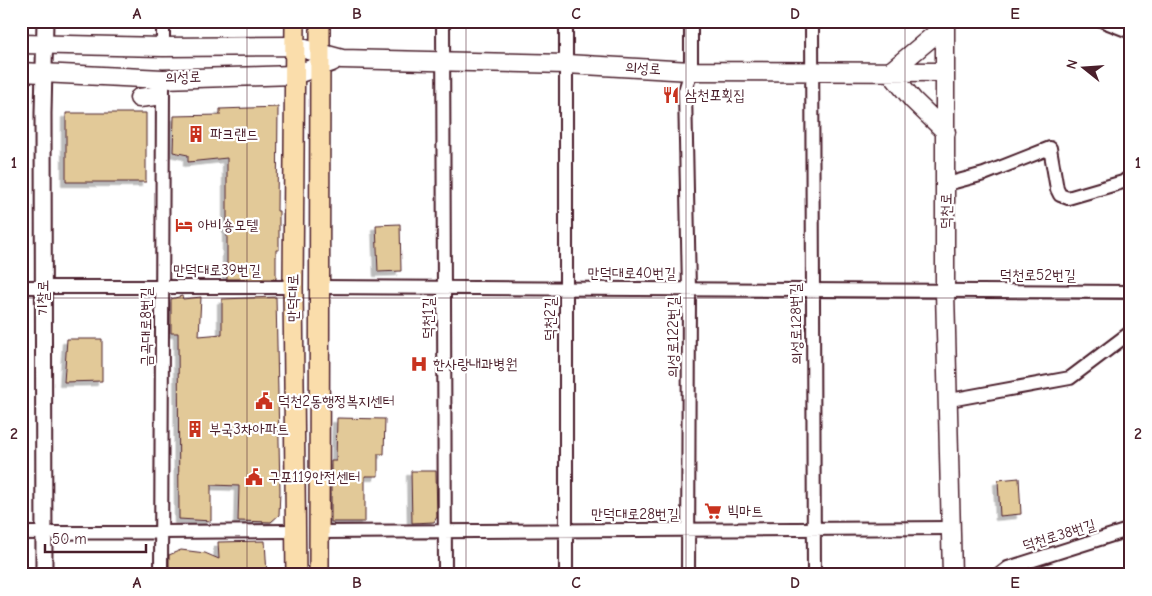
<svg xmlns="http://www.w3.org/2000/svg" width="1152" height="596" viewBox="0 0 1152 596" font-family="'Comic Neue','Poor Story',sans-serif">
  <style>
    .building { fill: #e2c998; stroke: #4a1f2b; filter: url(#shadow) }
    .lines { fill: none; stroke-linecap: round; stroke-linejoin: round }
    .minor-casing { stroke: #4a1f2b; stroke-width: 16 }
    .tertiary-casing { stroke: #4a1f2b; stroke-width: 19 }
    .secondary-casing { stroke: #4a1f2b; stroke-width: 21 }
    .primary-casing { stroke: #4a1f2b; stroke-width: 22 }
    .minor { stroke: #fff; stroke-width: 12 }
    .tertiary { stroke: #fff; stroke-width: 15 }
    .secondary { stroke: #fff; stroke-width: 18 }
    .primary { stroke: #faddab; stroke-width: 19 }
    .grid { fill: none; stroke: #4a1f2b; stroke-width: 1; stroke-opacity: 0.55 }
    .labels { text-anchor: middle; stroke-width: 4.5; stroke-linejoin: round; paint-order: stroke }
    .street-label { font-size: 15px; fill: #4a1f2b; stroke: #fff }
    .poi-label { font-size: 15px; fill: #4a1f2b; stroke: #fff; text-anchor: start }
    .neatline { fill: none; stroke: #4a1f2b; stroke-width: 2 }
    .grid-label { font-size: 16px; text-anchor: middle; font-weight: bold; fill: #4a1f2b }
  </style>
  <defs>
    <filter id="shadow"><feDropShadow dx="-4.5" dy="4.5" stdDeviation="0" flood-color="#0004"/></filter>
  </defs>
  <rect width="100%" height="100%" fill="#fff"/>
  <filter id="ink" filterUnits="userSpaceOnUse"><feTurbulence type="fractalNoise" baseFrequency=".02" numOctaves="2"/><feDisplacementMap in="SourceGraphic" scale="10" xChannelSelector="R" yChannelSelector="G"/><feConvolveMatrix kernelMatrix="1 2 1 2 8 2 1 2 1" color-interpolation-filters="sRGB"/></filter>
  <g filter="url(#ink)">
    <path class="building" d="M278 107 277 211H279V250H276V279H227V158L188 162V155L173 152 174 116 220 115V109Z
      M66 113H146V182H66Z
      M400 224 401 271 378 272 376 225Z
      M182 296 183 299 201 297 199 336 222 334V299L276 297 280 491 279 515 271 522 238 521 239 486 211 485V521L179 519 178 333H171V299Z
      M67 339H102V381L64 382Z
      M337 418 385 419 384 454H378V476H365V522H331V461H336Z
      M411 471H436L437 517 434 522 412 523Z
      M1019 478 1021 514 1000 516 998 480Z
      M265 541 267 575H169V555L181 550 205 553 219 559 218 542Z"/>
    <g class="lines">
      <g class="minor-casing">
        <path id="minor" d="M443 21 445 575
          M812 21 814 575
          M1103 21 1131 32
          M163 47V21
          M947 184 984 174 1050 148 1057 189 1060 195 1068 198 1123 182 1131 176
          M21 287H293
          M318 287 1131 292
          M950 400 1070 378 1131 332
          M319 532 952 528
          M21 533 297 531
          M161 575 163 85
          M566 575V21
          M688 575 689 290 685 91 691 71V21
          M999 575 1008 568 1131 529"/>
      </g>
      <g class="tertiary-casing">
        <path id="tertiary" d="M44 575 43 113 45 21"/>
      </g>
      <g class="secondary-casing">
        <path id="secondary" d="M945 21V291L952 575
          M945 26 890 72 913 100 946 132
          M21 44 163 47 294 46 342 59 566 64 691 71 945 72
          M21 72 163 79 294 75 332 62
          M139 98 156 96 163 79"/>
      </g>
      <g class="primary-casing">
        <path id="primary" d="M295 21 293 287 296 575
          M319 575 320 21"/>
      </g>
      <use href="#minor" class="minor"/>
      <use href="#tertiary" class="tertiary"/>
      <use href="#secondary" class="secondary"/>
      <use href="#primary" class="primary"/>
    </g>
  </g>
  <path class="grid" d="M247 21V575M466 21V575M686 21V575M905 21V575M21 298H1131"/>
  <defs>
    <g id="restaurant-bare" transform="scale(1.35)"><path d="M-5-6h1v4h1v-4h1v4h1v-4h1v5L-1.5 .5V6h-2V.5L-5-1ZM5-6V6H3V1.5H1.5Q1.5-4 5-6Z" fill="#c8321e" stroke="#fff" stroke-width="2.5" paint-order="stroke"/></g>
    <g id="building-bare" transform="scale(1.35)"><path d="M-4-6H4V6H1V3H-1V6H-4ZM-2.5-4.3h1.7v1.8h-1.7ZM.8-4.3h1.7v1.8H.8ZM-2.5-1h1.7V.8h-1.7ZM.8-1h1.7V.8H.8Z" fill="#c8321e" stroke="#fff" stroke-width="2.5" paint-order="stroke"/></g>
    <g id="hotel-bare" transform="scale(1.35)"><path d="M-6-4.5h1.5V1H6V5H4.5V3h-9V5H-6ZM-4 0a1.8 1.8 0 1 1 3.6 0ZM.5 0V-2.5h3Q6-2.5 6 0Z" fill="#c8321e" stroke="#fff" stroke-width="2.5" paint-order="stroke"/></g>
    <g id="hospital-bare" transform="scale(1.35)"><path d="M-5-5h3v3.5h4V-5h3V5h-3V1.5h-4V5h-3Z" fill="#c8321e" stroke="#fff" stroke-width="2.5" paint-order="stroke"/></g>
    <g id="civic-bare" transform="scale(1.35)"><path d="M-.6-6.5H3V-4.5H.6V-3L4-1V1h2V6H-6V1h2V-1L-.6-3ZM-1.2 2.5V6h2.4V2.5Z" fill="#c8321e" stroke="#fff" stroke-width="2.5" paint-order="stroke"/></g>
    <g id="supermarket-bare" transform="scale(1.35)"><path d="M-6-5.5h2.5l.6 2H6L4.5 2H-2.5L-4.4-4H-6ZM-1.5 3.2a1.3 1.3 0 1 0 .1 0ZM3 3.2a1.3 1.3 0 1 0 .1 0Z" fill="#c8321e" stroke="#fff" stroke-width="2.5" paint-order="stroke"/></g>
  </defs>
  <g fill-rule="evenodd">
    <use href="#restaurant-bare" x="671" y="95"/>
    <use href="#building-bare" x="196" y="134"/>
    <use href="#hotel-bare" x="184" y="225"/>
    <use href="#hospital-bare" x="419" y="364"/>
    <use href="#civic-bare" x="264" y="401"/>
    <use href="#building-bare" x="195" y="429"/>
    <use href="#civic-bare" x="254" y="477"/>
    <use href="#supermarket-bare" x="713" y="511"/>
  </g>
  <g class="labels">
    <g class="street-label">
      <text transform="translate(643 68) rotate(3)" y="5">의성로</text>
      <text transform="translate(183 77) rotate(-2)" y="5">의성로</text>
      <text transform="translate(946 211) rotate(-89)" y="5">덕천로</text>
      <text x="217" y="275">만덕대로39번길</text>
      <text x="632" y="278">만덕대로40번길</text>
      <text x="1038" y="280">덕천로52번길</text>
      <text transform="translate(43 298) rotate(-90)" y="5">기찰로</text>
      <text transform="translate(293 298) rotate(-90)" y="5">만덕대로</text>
      <text transform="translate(428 318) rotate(-90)" y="5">덕천1길</text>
      <text transform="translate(550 319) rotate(-90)" y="5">덕천2길</text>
      <text transform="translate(796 324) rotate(-91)" y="5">의성로128번길</text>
      <text transform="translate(146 327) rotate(-90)" y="5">금곡대로8번길</text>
      <text transform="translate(673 337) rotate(-90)" y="5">의성로122번길</text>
      <text x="635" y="519">만덕대로28번길</text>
      <text transform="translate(1059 535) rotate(-17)" y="5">덕천로38번길</text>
    </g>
    <g class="poi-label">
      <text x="685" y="100">삼천포횟집</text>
      <text x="210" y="139">파크랜드</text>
      <text x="198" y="230">아비숑모텔</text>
      <text x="433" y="369">한사랑내과병원</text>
      <text x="278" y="406">덕천2동행정복지센터</text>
      <text x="209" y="434">부국3차아파트</text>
      <text x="268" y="482">구포119안전센터</text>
      <text x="727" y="516">빅마트</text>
    </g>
  </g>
  <rect width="1152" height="596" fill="none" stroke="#fff" stroke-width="55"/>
  <g transform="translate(1084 68) rotate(287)" stroke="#ffffff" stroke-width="4" paint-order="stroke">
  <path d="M0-4L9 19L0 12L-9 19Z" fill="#4a1f2b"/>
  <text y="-8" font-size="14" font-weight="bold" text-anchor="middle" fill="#4a1f2b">N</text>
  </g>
  <path d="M45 544v8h101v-8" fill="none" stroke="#4a1f2b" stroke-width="2.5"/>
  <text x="52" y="544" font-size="15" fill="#4a1f2b" stroke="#ffffff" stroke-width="4" paint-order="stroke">50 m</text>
  <rect x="28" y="28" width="1096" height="540" class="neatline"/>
  <g class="grid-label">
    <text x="137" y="19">A</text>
    <text x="357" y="19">B</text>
    <text x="576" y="19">C</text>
    <text x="795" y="19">D</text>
    <text x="1015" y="19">E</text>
    <text x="14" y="168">1</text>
    <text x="1138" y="168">1</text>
    <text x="14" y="439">2</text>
    <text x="1138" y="439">2</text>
    <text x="137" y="588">A</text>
    <text x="357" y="588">B</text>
    <text x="576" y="588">C</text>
    <text x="795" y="588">D</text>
    <text x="1015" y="588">E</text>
  </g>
</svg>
